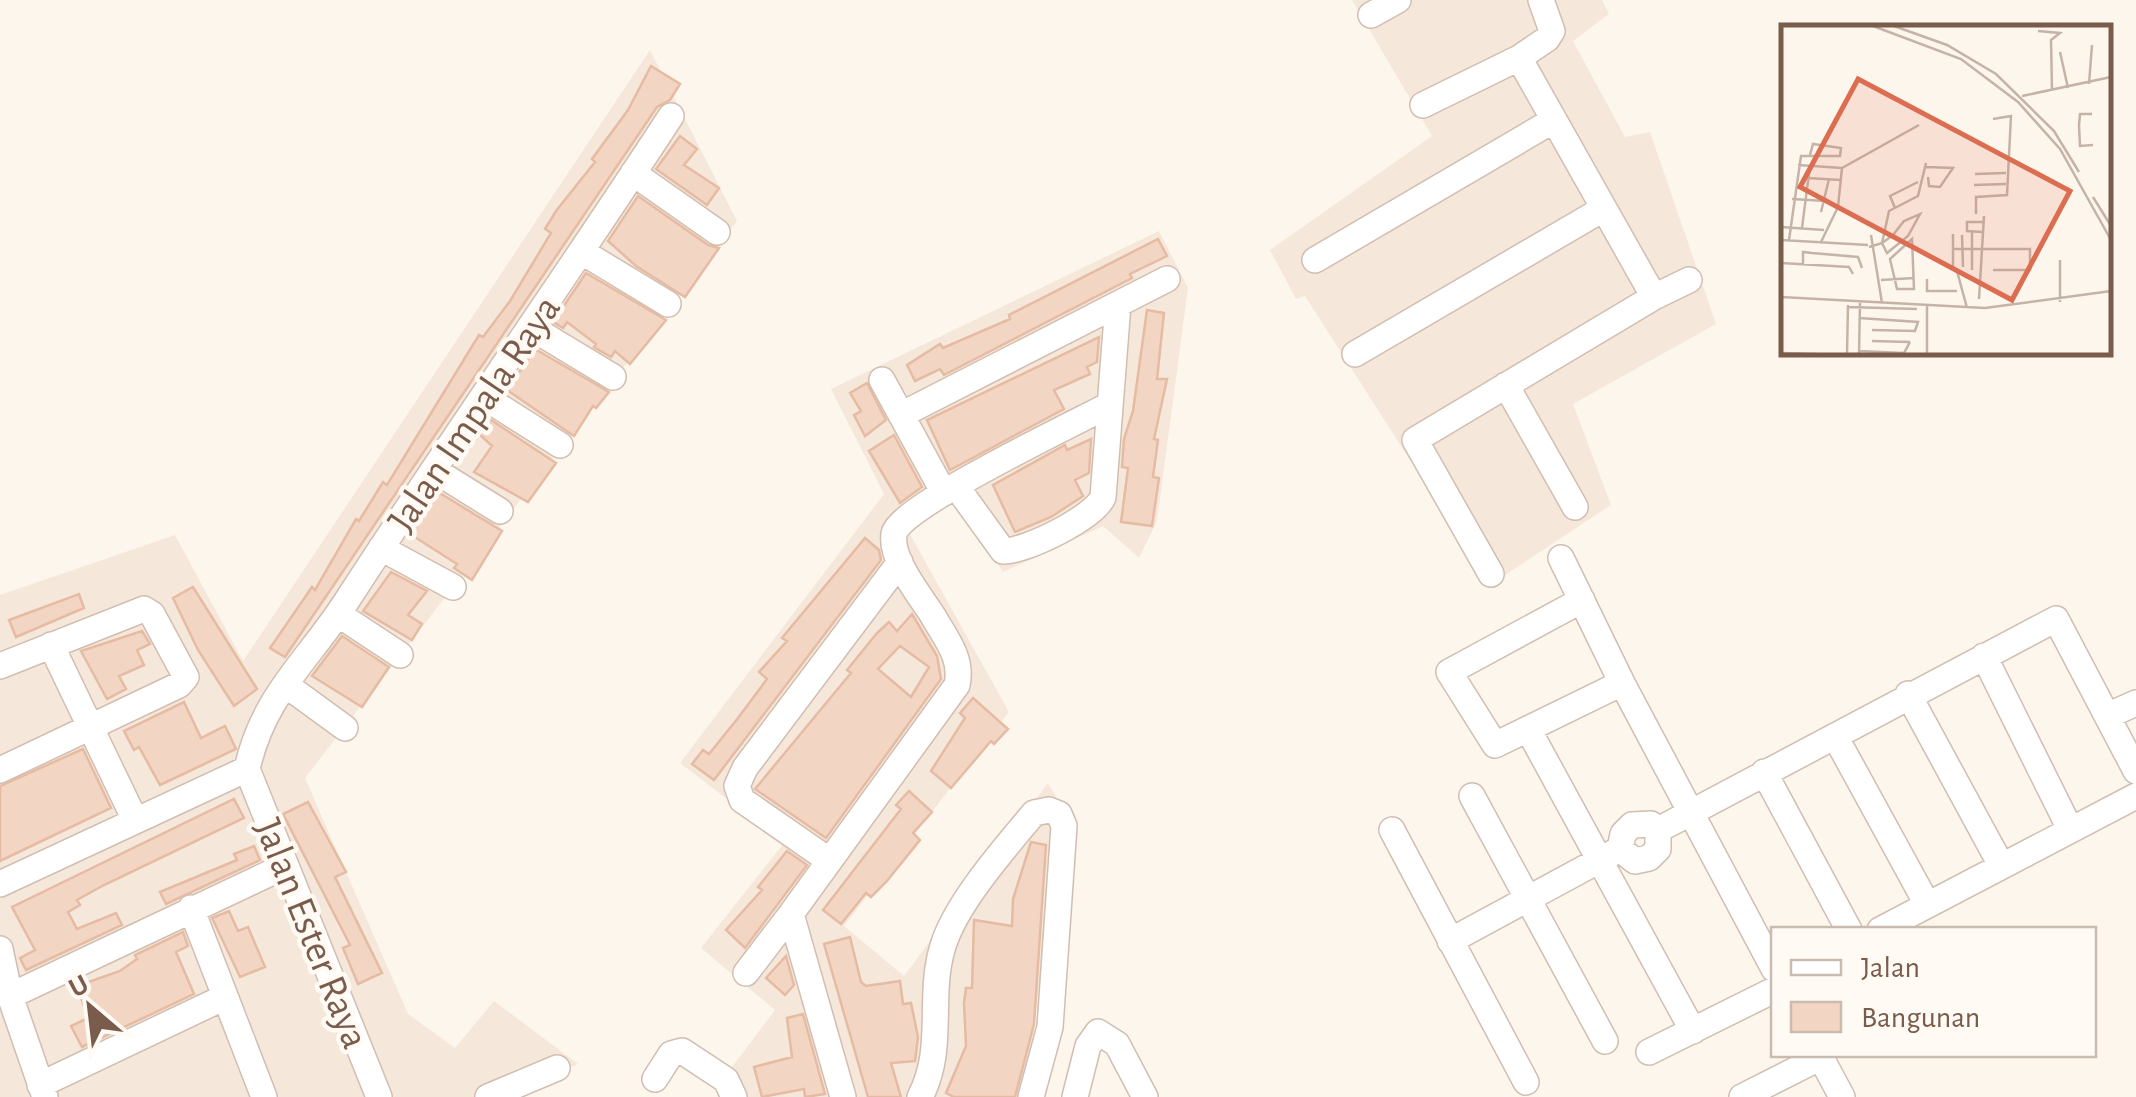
<svg xmlns="http://www.w3.org/2000/svg" width="2136" height="1097" viewBox="0 0 2136 1097" font-family="'Alegreya Sans',sans-serif">
  <style>
    .residential { fill: #f5e8da }
    .building { fill: #f3d5c3; stroke: #e6bba3; stroke-width: 2.5; fill-rule: evenodd }
    .lines { fill: none; stroke-linecap: round; stroke-linejoin: round }
    .minor-casing { stroke: #d1beb0; stroke-width: 28 }
    .minor { stroke: #fff; stroke-width: 25 }
    .labels { text-anchor: middle; stroke-width: 9; stroke-linejoin: round; paint-order: stroke }
    .street-label { font-size: 40px; fill: #7a5c4d; stroke: #fffaf3 }
    .inset-road { fill: none; stroke: #c5b3a7; stroke-width: 2.5 }
    .view { fill: #dc6d51; fill-opacity: 0.15; stroke: #dc6d51; stroke-width: 5 }
    .inset-edge { fill: none; stroke: #7a5c4d; stroke-width: 5 }
  </style>
  <rect width="100%" height="100%" fill="#fdf6ec"/>
  <path class="residential" d="M1352 0H1602L1609 14 1573 41 1625 137 1650 132 1716 324 1573 404 1611 505 1490 585 1305 296 1296 299 1270 250 1432 136Z
    M650 50 737 221 305 778 408 1014 455 1048 494 1001 578 1064 497 1097H0V595L175 535 243 661Z
    M1159 231 1188 288 1157 521 1139 558 1103 526 1003 572 955 503 906 527 1009 712 844 926 904 976 1048 783 1060 804 1026 1097H734L729 1071 775 1010 701 948 784 843 680 763 884 494 831 389Z"/>
  <path class="building" d="M651 66 680 84 670 100 657 107 285 657 270 648 312 587 315 590 356 519 359 521 383 482 387 485 479 335 483 337 510 301 551 233 545 229 556 211 595 162 592 159 628 110Z
    M680 136 697 149 684 165 719 188 707 205 656 169Z
    M638 196 708 245 719 248 685 297 636 266 608 241Z
    M1158 239 1167 256 1130 274 1132 278 944 375 940 369 915 381 907 365 940 344 943 348 1010 319 1009 315Z
    M586 273 666 320 630 364 615 351 611 357 594 347 596 344 567 322 563 328 553 322Z
    M1147 310 1164 313 1157 379H1167L1154 439 1158 440 1153 477 1159 478 1152 526 1121 522 1128 468 1122 467 1124 439 1133 411Z
    M1099 337 1097 362 1087 367 1090 374 1054 390 1064 409 950 470 927 420Z
    M535 349 609 392 596 408 593 406 574 436 507 390Z
    M867 383 886 420 865 436 854 415 861 411 850 393Z
    M488 418 556 463 528 502 474 472 492 446 478 433Z
    M894 435 922 487 900 503 869 451Z
    M1091 439 1089 473 1075 480 1083 496 1051 517 1015 532 993 485 1065 445 1067 450Z
    M438 492 502 531 472 580 454 568 457 564 410 534Z
    M865 538 879 550 881 560 714 780 692 764 703 750 709 754 738 718 767 679 759 672 787 641 782 638Z
    M391 572 427 591 408 615 422 624 412 640 363 611Z
    M193 587 257 689 234 706 198 650 173 598Z
    M79 594 84 608 16 637 9 620Z
    M912 614 937 656 941 679 826 838 755 789 851 673 847 670 877 633 889 622 897 631ZM900 646 929 667 911 697 878 669Z
    M142 631 150 644 137 650 144 665 119 676 126 689 107 699 81 651Z
    M342 636 389 667 362 707 312 676Z
    M973 698 1008 729 994 744 991 741 951 788 931 771 965 718 960 713Z
    M184 702 201 738 225 726 236 749 160 785 139 747 134 750 124 731Z
    M83 749 111 808 0 861V786Z
    M909 791 932 812 913 833 920 840 887 881 871 897 866 893 841 924 823 910 901 809 896 805Z
    M234 799 244 818 104 885 77 900 80 905 68 912 77 929 116 913 122 925 26 970 20 958 35 950 12 907Z
    M308 802 346 872 335 877 382 973 358 984 343 948 350 945 283 814Z
    M1031 842 1046 845 1034 1024 1015 1097H954L946 1093 966 1046 964 1003 966 988H972L974 920 1012 926 1013 899Z
    M254 846 260 860 166 904 160 892 237 860 234 854Z
    M787 851 807 865 745 948 726 930 762 890 758 887Z
    M229 911 238 931 248 927 265 967 240 977 212 918Z
    M183 932 188 946 176 952 194 994 82 1047 71 1026 88 1018 77 986 120 971 137 959 135 955Z
    M850 937 861 982 866 986 900 981 903 1004 911 1003 918 1037 915 1061 891 1063 901 1097H868L824 944Z
    M786 956 794 985 785 995 766 978Z
    M803 1014 825 1094 805 1097 804 1089 762 1097 754 1067 792 1057 787 1018Z"/>
  <g class="lines">
    <g class="minor-casing">
      <path id="minor" d="M1371 15 1398 0
        M1423 105 1519 58
        M633 173 717 232
        M584 253 668 304
        M1315 260 1554 120
        M1654 297 1689 280
        M1118 304 1167 279
        M532 328 613 377
        M1355 354 1603 209
        M882 380 944 493
        M1506 385 1575 507
        M484 397 560 445
        M901 415 1118 304 1103 497C1095 517 1025 552 1003 551L956 486
        M434 470 500 511
        M381 548 453 587
        M1561 558 1622 683 1774 969
        M1491 574 1415 440 1654 297 1519 58 1547 39 1552 31 1541 0
        M1582 600 1449 672 1495 745 1622 683
        M338 614 400 655
        M51 645 135 820
        M1984 656 2070 829
        M0 666 144 609 152 614 186 677 179 685 0 770
        M286 685 345 728
        M1908 694 2001 865
        M2107 716 2136 703
        M1528 729 1693 1031
        M1835 736 1927 904
        M247 769 379 1097
        M1764 772 1849 930
        M1472 796 1605 1041
        M1392 830 1526 1082
        M1620 849 1635 861 1649 858 1658 849V830
        M827 859 742 800 737 786 745 768 900 562
        M0 884 247 769C263 696 307 662 346 602 452 438 565 279 671 116
        M191 908 264 1097
        M1880 930 2136 796
        M1450 941 1620 849 1623 834 1632 825 1651 824 1658 830 2056 619 2136 771
        M0 949 10 996 45 1097
        M746 973 791 914
        M10 996 285 866
        M1649 1052 1774 990
        M1819 1054 1842 1097
        M655 1079 671 1054 682 1051 726 1080 734 1097
        M40 1085 225 997
        M488 1097 557 1068
        M843 1097 791 914 957 685C963 658 946 639 933 616 920 595 890 560 894 534 897 508 1075 423 1107 406
        M920 1097C946 1048 927 997 943 946 956 903 1005 848 1034 813L1049 810 1059 814 1064 826 1050 1027 1031 1097
        M1075 1097 1088 1046 1098 1032 1117 1044 1145 1097
        M1742 1097 1821 1057"/>
    </g>
    <use href="#minor" class="minor"/>
  </g>
  <g class="labels">
    <g class="street-label">
      <text transform="translate(473 413) rotate(-56)" y="14">Jalan Impala Raya</text>
      <text transform="translate(313 933) rotate(68)" y="14">Jalan Ester Raya</text>
    </g>
  </g>
  <g transform="translate(1781 25)">
    <rect width="330" height="330" fill="#fdf6ec"/>
    <path class="inset-road" d="M92 1 180 34 237 77 279 124 330 215M113 1 166 20 215 49 273 106 298 147M257 6 279 8 270 15 271 65M279 27 287 63M308 59 311 20M241 71 330 52M311 89H299L298 100 299 121 312 120M17 140 61 143 138 100M145 142 172 143 159 162 148 161 147 152M194 149 225 148M26 153 60 155M193 160 225 159M312 172 330 201M11 174 45 176M114 183 109 171 137 157M40 187 48 154M195 189V172L226 170 230 91 212 94M0 202 43 205M21 203 29 141M191 207V245M202 207 186 206V197H203M172 209V242M90 210 101 278M181 210 182 242M131 214 133 264H116L109 234ZM0 215 87 220M8 215 20 131H59L60 123 32 119 29 130M40 217 57 182 61 143M88 222 101 218 112 210 123 196 139 189 127 211 106 228 101 218 108 186 137 171 145 138M172 224H249V245H212M0 238 68 242 72 249M22 239V227L31 228 77 232 81 243M176 246 186 283M146 254V266H176M100 255 133 253M0 272 204 283 330 266M198 274 203 191M279 277V235M146 281V329M67 282 136 284M78 293 137 297 134 306 91 305M91 316 129 317M78 326 123 328 129 317M0 328 36 329M66 329 67 280M78 329 79 278"/>
    <path class="view" d="M77 54 289 166 231 275 19 162Z"/>
    <rect width="330" height="330" class="inset-edge"/>
  </g>
  <rect x="1771" y="927" width="325" height="130" fill="#fffaf3" stroke="#cabbb1" stroke-width="2.5"/>
  <rect x="1791" y="960" width="50" height="15" fill="#ffffff" stroke="#cabbb1" stroke-width="2.5"/>
  <text x="1861" y="977" font-size="30" fill="#7a5c4d">Jalan</text>
  <rect x="1791" y="1002" width="50" height="30" fill="#f3d5c3" stroke="#cabbb1" stroke-width="2.5"/>
  <text x="1861" y="1027" font-size="30" fill="#7a5c4d">Bangunan</text>
  <g transform="translate(90 1007) rotate(332)" stroke="#fffaf3" stroke-width="8" paint-order="stroke">
  <path d="M0-8L18 38L0 25L-18 38Z" fill="#7a5c4d"/>
  <text y="-15" font-size="28" font-weight="bold" text-anchor="middle" fill="#7a5c4d">U</text>
  </g>
</svg>
